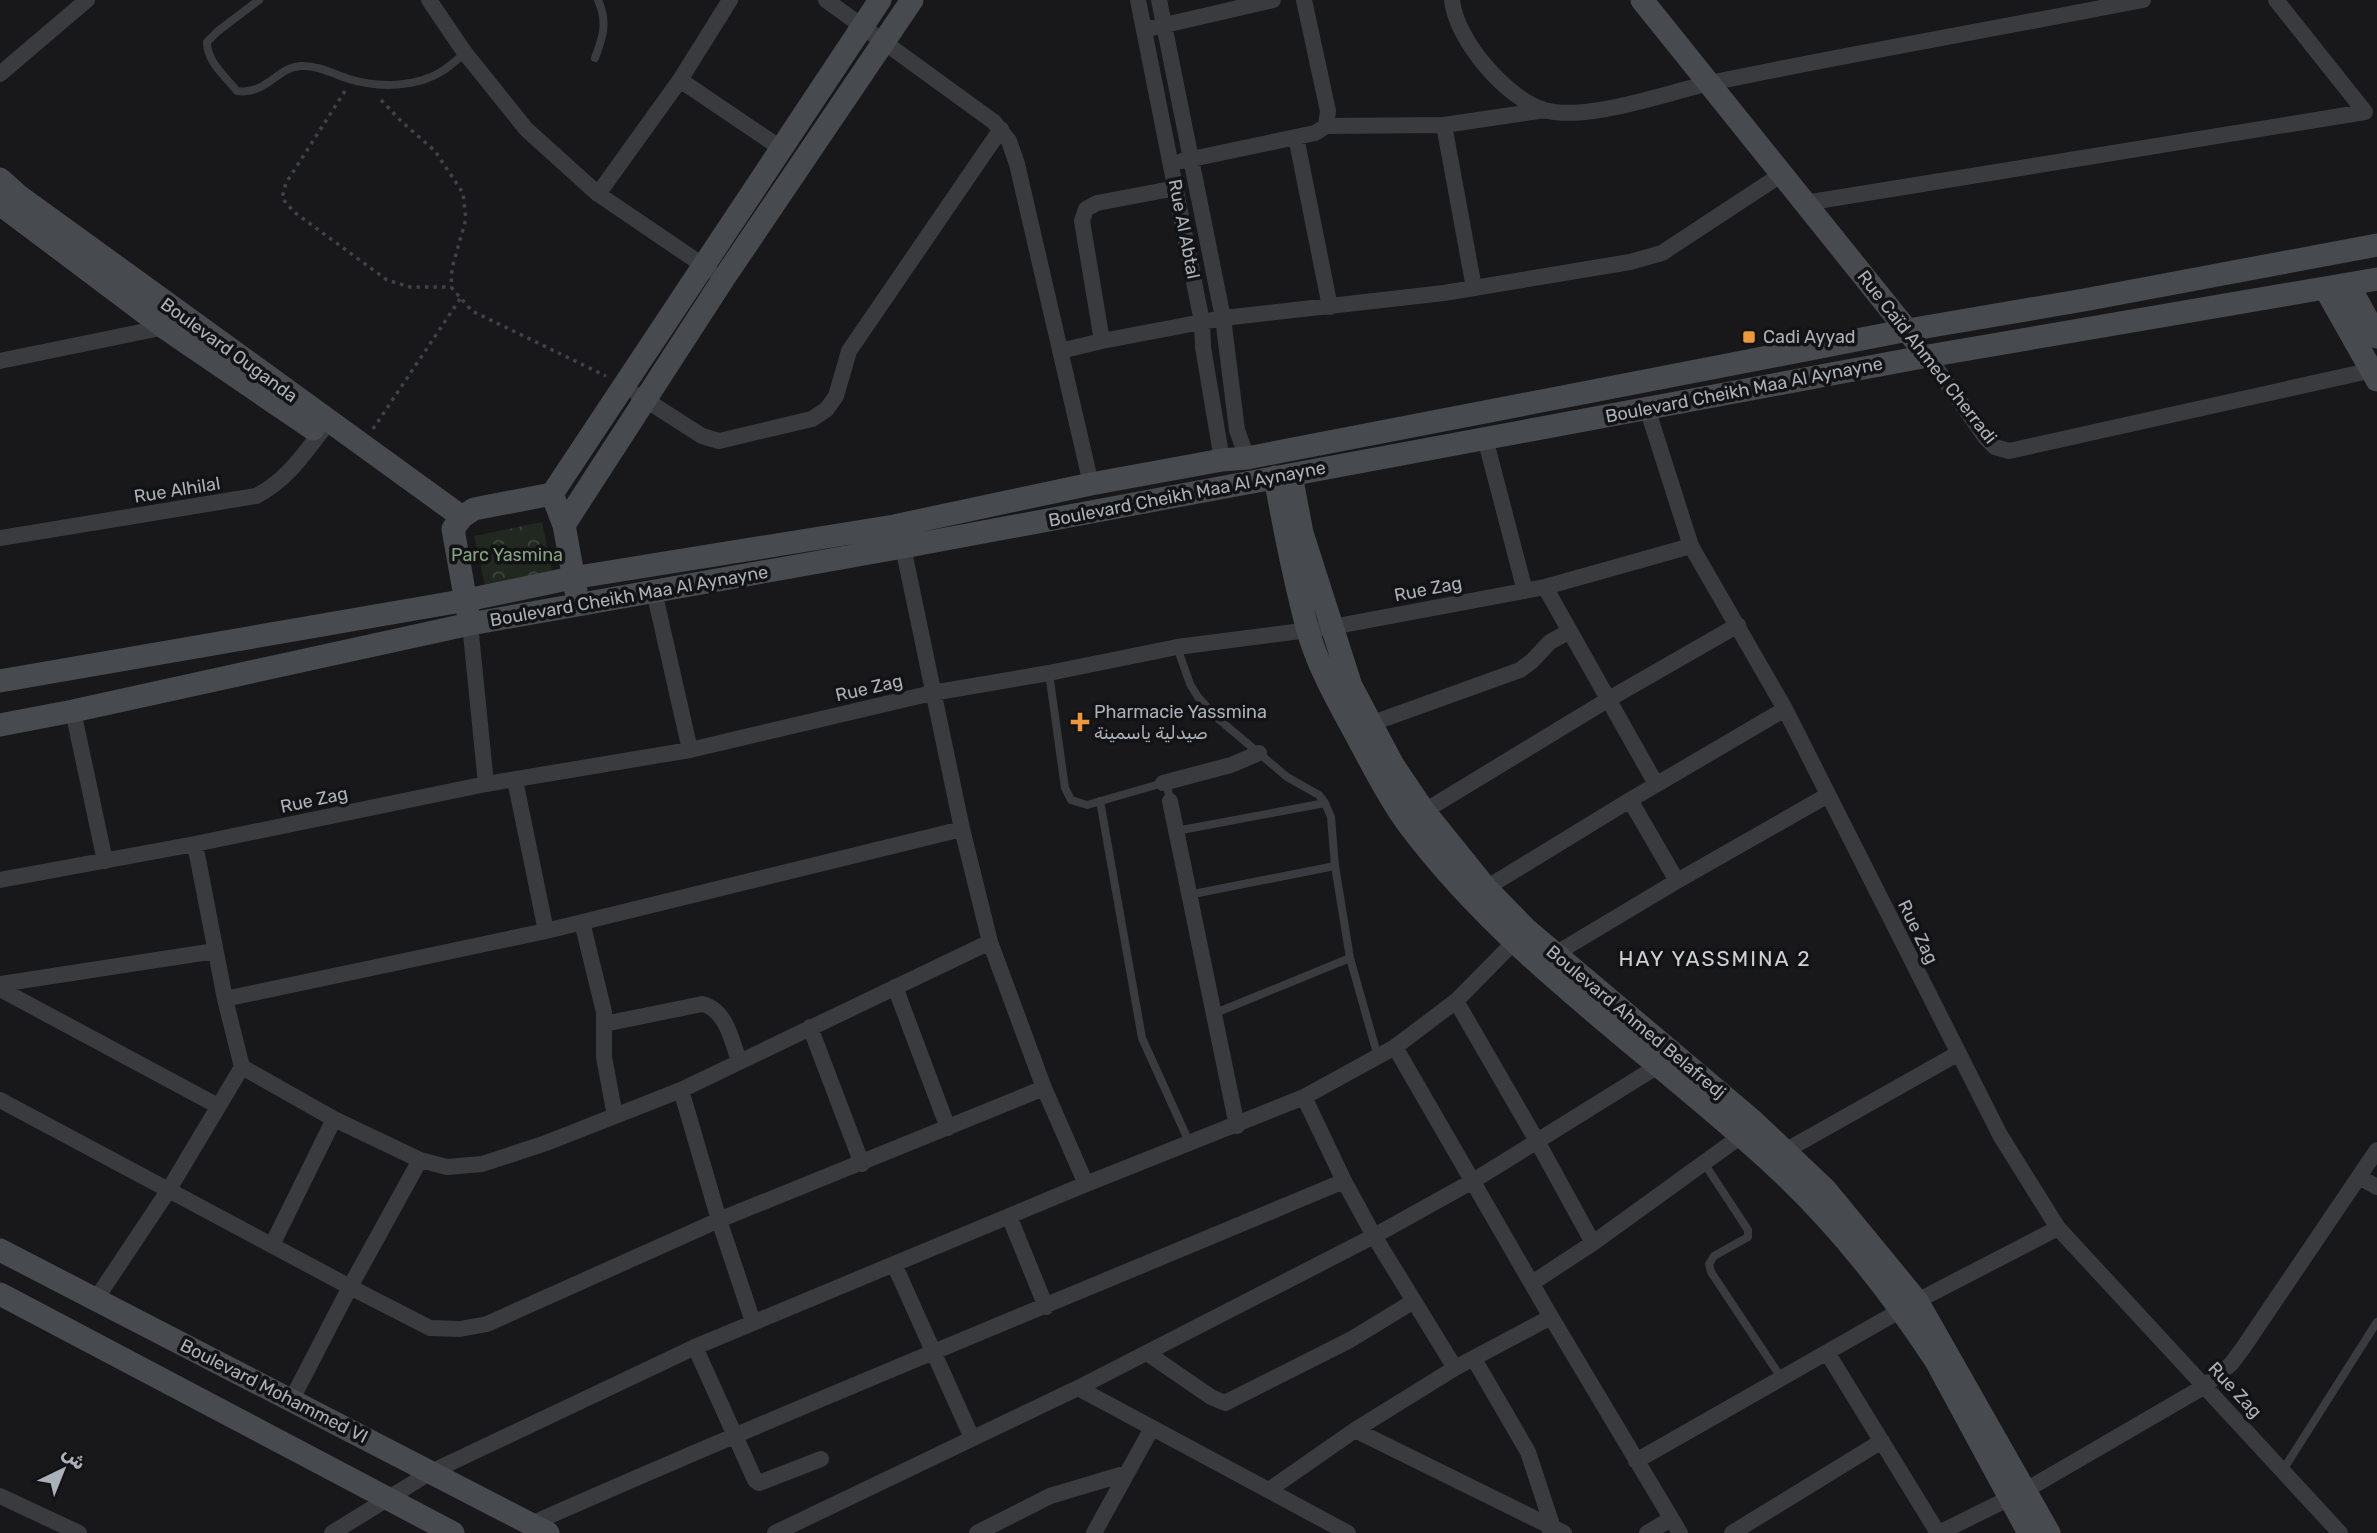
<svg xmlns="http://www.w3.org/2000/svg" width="2377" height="1533" viewBox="0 0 2377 1533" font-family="Rubik,Vazirmatn,sans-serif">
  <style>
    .park { fill: url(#park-crowns) }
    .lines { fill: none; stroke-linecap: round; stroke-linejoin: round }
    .path { stroke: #3f4246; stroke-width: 3.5; stroke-dasharray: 3.5 5; stroke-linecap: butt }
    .lane { stroke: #393b3f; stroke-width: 8 }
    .street { stroke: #393b3f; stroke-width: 16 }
    .secondary { stroke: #474a4f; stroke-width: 23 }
    .poi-dot { fill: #eb983f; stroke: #131315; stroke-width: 2.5 }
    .labels { text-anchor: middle; stroke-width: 7; stroke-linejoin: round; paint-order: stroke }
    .street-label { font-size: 18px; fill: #abb1b9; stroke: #131315 }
    .poi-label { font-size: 18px; fill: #abb1b9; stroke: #131315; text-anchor: start }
    .park-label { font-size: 18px; fill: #85a383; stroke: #131315 }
    .quarter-label { font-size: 21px; letter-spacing: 2px; fill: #ccd0d5; stroke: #131315 }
  </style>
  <defs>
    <pattern id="park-crowns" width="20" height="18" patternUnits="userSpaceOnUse" patternTransform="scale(1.75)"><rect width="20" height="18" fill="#202820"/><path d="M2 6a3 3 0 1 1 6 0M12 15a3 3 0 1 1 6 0" fill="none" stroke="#3e453e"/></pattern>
  </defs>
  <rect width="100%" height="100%" fill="#18181a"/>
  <path class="park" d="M542 522 552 571 485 585 474 536Z"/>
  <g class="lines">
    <path class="path" d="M345 91 286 183 282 198 294 212 387 280 410 287H451
      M381 100 402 122 435 151 463 193 466 219 452 268 451 287 472 311 606 376
      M373 429 460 299"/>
    <path class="lane" d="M259 0 218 31 207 42C207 62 225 76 237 91 267 95 277 67 301 66 317 65 334 74 349 79 378 88 417 88 444 70 451 65 458 59 465 53
      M595 58C603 37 608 22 598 0
      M1177 647 1190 684 1198 697 1216 717 1287 777 1319 795 1325 803 1331 817 1335 866 1350 958 1378 1057
      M1049 673 1065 788 1071 800 1087 805 1163 783 1168 790 1170 801
      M1100 801 1142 1038 1190 1144
      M1176 831 1325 803
      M1188 895 1335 866
      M1213 1014 1350 958
      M1704 1163 1748 1230V1237L1714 1256 1709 1264 1711 1272 1782 1379
      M2283 1470 2377 1322"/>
    <path class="street" d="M429 0 465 53 526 129 598 194 710 270
      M826 0 994 122 1009 141 1017 164 1091 484
      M1138 0 1202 322 1203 347 1222 460
      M1159 0 1223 318 1237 430 1247 458
      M1452 0C1456 40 1506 98 1544 110 1586 122 1666 93 1710 83 1854 53 1999 28 2143 0
      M1152 28 1273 0
      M0 74 87 0
      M680 80 782 149
      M1444 125 1474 288
      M1326 126 1444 125 1545 110
      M1296 137 1330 307
      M1182 161 1315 133 1326 126 1328 111 1304 0
      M1176 188 1097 203 1086 209 1082 221 1102 341 1223 318 1444 293 1630 262 1662 253 1782 174
      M598 194 680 80 730 0
      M1805 203 2365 112 2276 0
      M1060 351 1102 341
      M1928 356 1985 437 1995 447 2009 451 2377 369
      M0 361 170 326
      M638 395 702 436 719 441 812 419 827 409 836 396 849 351 1001 129
      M1647 408 1691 546
      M1485 438 1525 591
      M0 538 256 496C288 480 306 451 327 424
      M903 547 962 829 990 942 1044 1088 1086 1184
      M1545 587 1656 784
      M654 591 690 750
      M470 624 486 784
      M73 711 105 861
      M1370 724 1520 670 1532 661 1550 642 1570 631
      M515 780 546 931
      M1163 783 1231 765 1259 753
      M1630 800 1677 881
      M1170 801 1237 1126
      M1418 815 1609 699 1738 625
      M195 844 225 999 242 1067 334 1119 420 1160 447 1167 482 1164 546 1143 681 1090 990 942
      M0 880 195 844 486 784 690 750 932 693 1049 673 1177 647 1332 627 1545 587 1691 546 1785 709 2000 1135 2058 1228 2340 1533
      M1486 888 1630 800 1785 709
      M582 922 604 1012V1057L615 1116
      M1555 954 1677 881 1828 795
      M0 984 215 951
      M895 987 948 1128
      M0 989 218 1106
      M225 999 546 931 962 829
      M1456 1001 1537 1141 1593 1243 1741 1136
      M604 1024 702 1004C726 1009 732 1041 739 1061
      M810 1027 862 1164
      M1395 1047 1551 1317 1680 1533
      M681 1090 719 1220 753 1322
      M1304 1097 1344 1181 1374 1236 1455 1368
      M0 1100 350 1287 430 1328 460 1329 487 1324 719 1220 1044 1088
      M1776 1156 1957 1054
      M2359 1177 2377 1187
      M1009 1216 1046 1307
      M272 1245 334 1119
      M894 1264 972 1438
      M1532 1283 1593 1243
      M96 1299 168 1191 242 1067
      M695 1347 755 1480 759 1483 821 1459
      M1147 1353 1211 1397 1225 1403 1350 1340 1414 1301
      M1828 1354 1938 1533
      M1474 1359 1528 1452 1553 1528 1550 1533
      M1078 1388 1348 1533
      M292 1399 350 1287 420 1160
      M1355 1430 1564 1533
      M1636 1461 1917 1301 2058 1228
      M1269 1490 1355 1430 1455 1368 1551 1317
      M0 1496 79 1533
      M531 1524C800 1405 1073 1295 1344 1181
      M332 1533 431 1472 695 1347 1086 1184 1304 1097 1395 1047 1456 1001 1520 936
      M775 1533 1078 1388 1374 1236 1473 1181 1666 1061
      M977 1533 1050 1496 1127 1473
      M1094 1533 1152 1428
      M1647 1533 1671 1519
      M1732 1533 1882 1441
      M1939 1533 2026 1490 2205 1386 2231 1364 2243 1348 2377 1150"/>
    <path class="secondary" d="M1642 0 1915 340
      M0 179 19 196 462 517
      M0 204 165 328 313 429
      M2348 284 2377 337
      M2325 288 2377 380
      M1291 475 1302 533 1351 686 1393 765 1424 811 1486 888 1526 929 1752 1120 1825 1189 1917 1301 2049 1533
      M1275 477C1284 527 1294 578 1307 627 1318 669 1342 708 1362 746 1376 772 1390 800 1408 824 1510 960 1654 1054 1777 1168 1836 1223 1892 1294 1936 1361L2029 1533
      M552 494 880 0
      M564 525 724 278 912 0
      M468 613 453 529 462 517 474 509 552 494 564 525 576 591
      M0 681 467 600 572 578 894 526 1091 484 1222 460 1247 458 1908 330 2084 300 2377 245
      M0 725 73 711 470 624 903 547 1928 356 2377 279
      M0 1250 548 1533
      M0 1294 453 1533"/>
  </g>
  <g class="poi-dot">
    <rect x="1742" y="330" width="14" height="14" rx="3.5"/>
    <path d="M1076.5 711.5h7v7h7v7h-7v7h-7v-7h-7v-7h7z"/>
  </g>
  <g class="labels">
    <g class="street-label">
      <text transform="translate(1184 229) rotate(79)" y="6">Rue Al Abtal</text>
      <text transform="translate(229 350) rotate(36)" y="6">Boulevard Ouganda</text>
      <text transform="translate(1927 357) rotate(52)" y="6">Rue Caïd Ahmed Cherradi</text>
      <text transform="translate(1744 390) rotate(-11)" y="6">Boulevard Cheikh Maa Al Aynayne</text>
      <text transform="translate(177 490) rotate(-9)" y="6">Rue Alhilal</text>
      <text transform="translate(1187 494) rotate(-11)" y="6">Boulevard Cheikh Maa Al Aynayne</text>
      <text transform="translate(1428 589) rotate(-11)" y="6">Rue Zag</text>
      <text transform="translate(629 596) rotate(-10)" y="6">Boulevard Cheikh Maa Al Aynayne</text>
      <text transform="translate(869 688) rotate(-13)" y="6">Rue Zag</text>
      <text transform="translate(314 800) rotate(-12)" y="6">Rue Zag</text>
      <text transform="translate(1918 932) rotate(64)" y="6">Rue Zag</text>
      <text transform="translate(1636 1022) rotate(40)" y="6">Boulevard Ahmed Belafredj</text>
      <text transform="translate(2235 1390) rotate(47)" y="6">Rue Zag</text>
      <text transform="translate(274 1391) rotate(27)" y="6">Boulevard Mohammed VI</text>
    </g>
    <g class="poi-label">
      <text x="1763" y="343">Cadi Ayyad</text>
      <text x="1094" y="718">Pharmacie Yassmina<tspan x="1094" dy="21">صيدلية ياسمينة</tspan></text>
    </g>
    <g class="park-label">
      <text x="507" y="561">Parc Yasmina</text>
    </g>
    <g class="quarter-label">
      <text x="1715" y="966">HAY YASSMINA 2</text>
    </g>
  </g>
  <g transform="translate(63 1470) rotate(43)" stroke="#131315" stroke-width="5" paint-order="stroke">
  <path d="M0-5L12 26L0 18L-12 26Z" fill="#abb1b9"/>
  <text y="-10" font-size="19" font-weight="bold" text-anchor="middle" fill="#abb1b9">ش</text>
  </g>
</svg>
